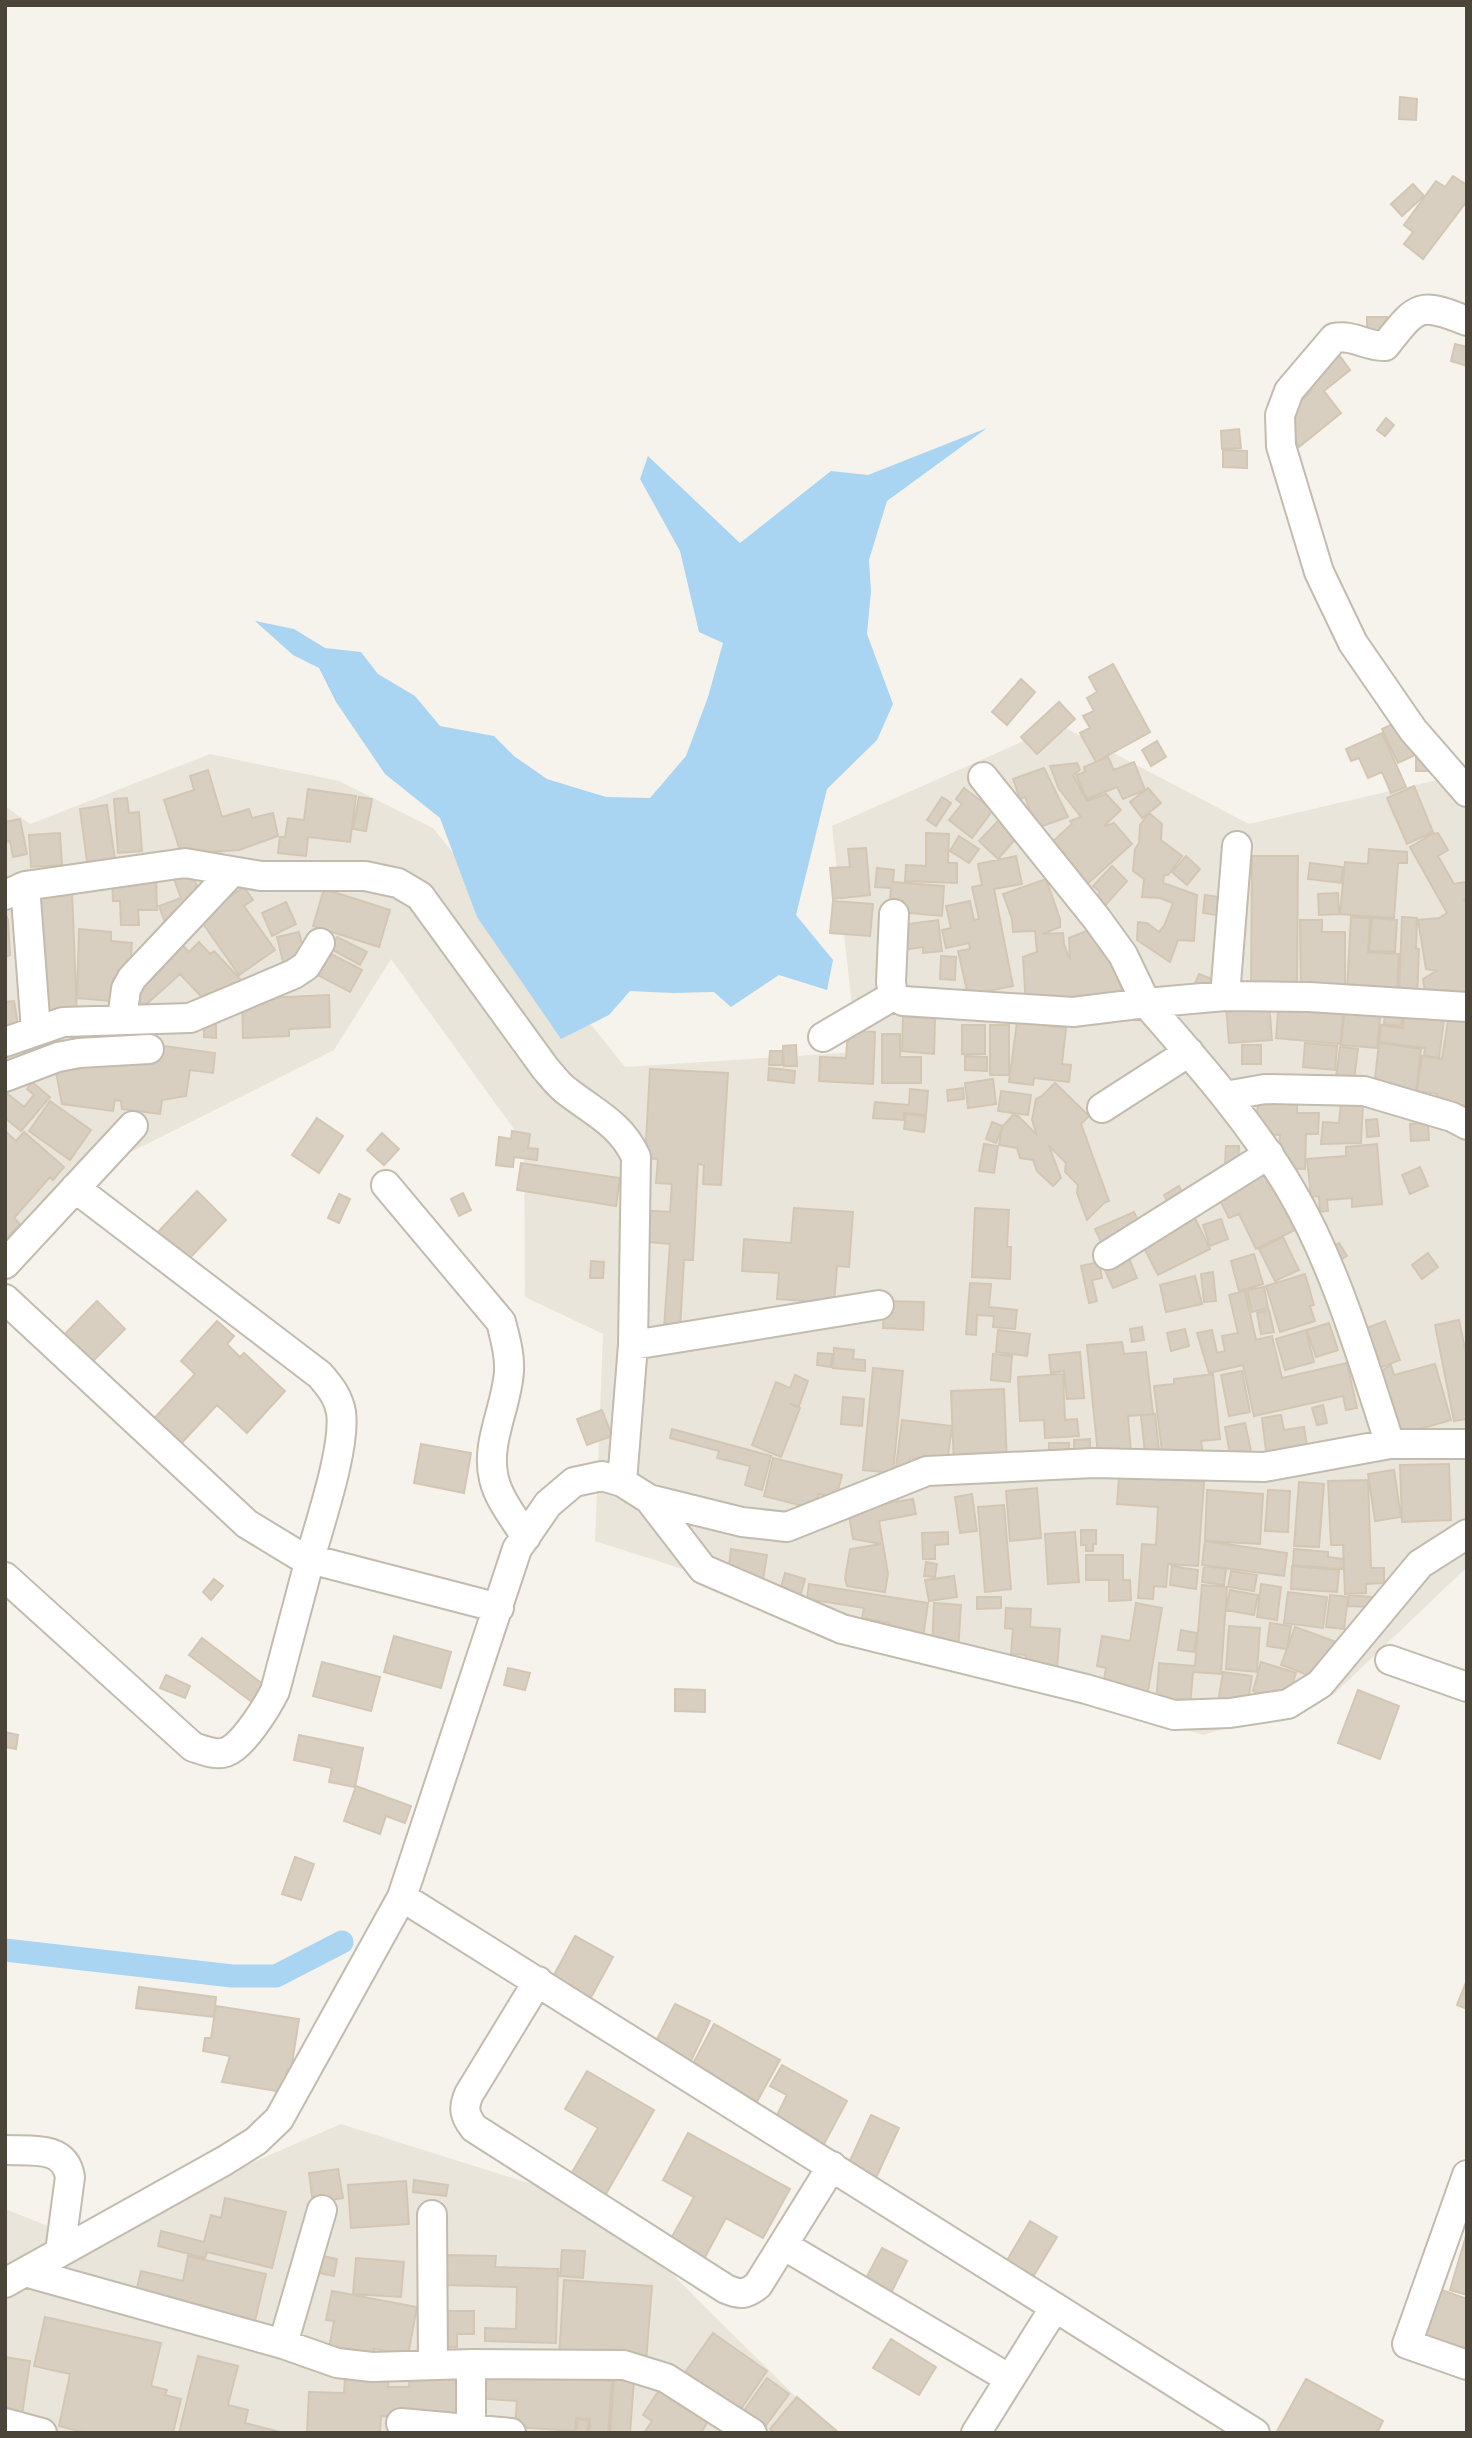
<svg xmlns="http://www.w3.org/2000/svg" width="1472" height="2438" viewBox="0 0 1472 2438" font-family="Montserrat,sans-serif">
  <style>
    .residential { fill: #eae5da }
    .water { fill: #a9d4f2 }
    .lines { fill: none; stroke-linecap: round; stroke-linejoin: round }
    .canal { stroke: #a9d4f2; stroke-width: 23 }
    .building { fill: #d8cfc1; stroke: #d3c7b4; stroke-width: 2 }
    .minor-casing { stroke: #c2bbae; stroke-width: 32 }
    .minor { stroke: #fff; stroke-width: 28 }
  </style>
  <rect width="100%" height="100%" fill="#f6f3ec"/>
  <path class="residential" d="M1060 725 1249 824 1467 773V1567L1333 1695 1203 1735 595 1541 603 1334 525 1297 524 1143 391 959 334 1050 123 1156 5 1279V806L30 824 210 754 339 781 433 828 625 1067 857 1052 832 826Z
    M341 2124 605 2207 832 2433H5V2209L78 2238Z"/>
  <path class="water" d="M987 428 887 501 869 560 871 591 867 634 893 704 877 740 827 789 796 915 833 960 827 990 779 975 731 1007 714 992 673 993 630 991 609 1015 561 1039 477 917 440 818 385 774 336 702 319 668 293 655 255 621 294 629 325 648 361 652 378 674 415 696 440 726 494 736 514 756 547 779 606 797 650 798 686 756 708 697 723 643 699 632 680 551 640 479 648 456 740 543 831 471 868 475Z"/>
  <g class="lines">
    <path class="canal" d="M5 1950 232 1976H276L342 1942"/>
  </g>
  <path class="building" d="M1400 97 1417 99 1416 120 1399 119Z
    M1453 176 1467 185V201L1423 259 1404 244 1413 232 1404 225 1436 181 1445 187Z
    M1413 184 1424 196 1402 216 1391 204Z
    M1367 317H1387V337H1367Z
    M1455 344 1467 347V366L1451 361Z
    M1337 352 1350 370 1324 391 1341 413 1299 447 1283 419 1311 391 1304 380Z
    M1386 418 1394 425 1385 436 1377 430Z
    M1239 429 1241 448 1222 449 1221 431Z
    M1223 450 1247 451V468L1223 467Z
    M1113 664 1150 732 1096 762 1080 733 1090 728 1083 716 1094 711 1087 698 1097 692 1089 677Z
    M1021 679 1035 692 1007 725 992 712Z
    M1059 702 1075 719 1037 754 1021 737Z
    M1399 721 1415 755 1398 763 1382 729Z
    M1382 733 1406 787 1391 793 1382 772 1368 778 1359 758 1351 761 1346 749Z
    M1157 741 1166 757 1151 766 1142 750Z
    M1416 755H1428V771H1416Z
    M1108 757 1114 770 1134 762 1145 790 1123 799 1117 787 1087 799 1076 775 1085 772 1084 767Z
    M1077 763 1080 770 1073 775 1087 801 1106 794 1121 810 1105 825 1106 826 1114 823 1132 844 1086 885 1051 843 1072 824 1070 821 1081 817 1059 789 1050 766Z
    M1044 768 1068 817 1031 830 1034 822 1025 797 1020 799 1013 779Z
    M208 770 222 817 249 809 252 818 273 813 278 836 239 850 181 854 164 800 194 790 190 776Z
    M1414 786 1433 832 1407 844 1387 798Z
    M964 788 993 810 972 838 949 820 962 804 956 799Z
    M1148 788 1161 803 1142 818 1130 802Z
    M308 789 356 796 350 842 308 837 306 856 278 853 280 837H285L288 818 304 820Z
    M359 797 372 799 366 831 353 829Z
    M942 797 951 803 936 826 927 820Z
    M127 798 129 813 139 812 142 851 118 853 114 799Z
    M107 805 116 866 88 869 80 809Z
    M1149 813 1162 824 1161 840 1182 856 1168 875H1164L1163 883 1197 895 1194 941 1178 940 1170 962 1137 940 1138 922 1147 923 1159 932 1164 926 1173 903 1160 898 1142 897 1144 879 1133 871 1135 849 1139 843 1140 825Z
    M1001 818 1019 835 998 859 979 841Z
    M20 819 27 854 13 857 10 841 5 842V822Z
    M60 833 62 865 31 867 29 835Z
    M926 833 949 834 948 863H957V883L905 881 906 865 926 866Z
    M1438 833 1448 850 1438 856 1454 884 1465 882 1467 885V898L1464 900 1467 905V994L1447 990 1425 992 1423 979 1436 971 1426 969 1418 920 1439 918 1447 913 1410 847 1432 834Z
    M959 836 979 849 969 863 950 851Z
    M866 848 870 895 833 899 830 868 850 867 848 849Z
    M1369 849 1407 852V863H1398L1394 918 1340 914 1345 862 1368 864Z
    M1016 856 1022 884 994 889 1013 986 968 995 958 951 970 949 969 943 946 948 942 930 951 928 946 906 970 901 974 920 979 919 972 887 982 885 978 864Z
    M1186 856 1200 869 1187 885 1172 872Z
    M1252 856H1298L1297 987H1251Z
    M1310 863 1343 867 1341 883 1308 879Z
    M189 866 202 899 166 925 159 906 181 898 171 871Z
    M1112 866 1127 881 1101 910 1092 902 1100 892 1093 886Z
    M877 868 894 870 893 882 944 886 942 916 889 911 891 888 875 887Z
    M156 877 157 910H138L139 925H121L120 901H113L112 879Z
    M1046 879 1060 919V927L1042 934 1063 933 1064 944 1070 960 1069 938 1089 930H1100L1123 993 1026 1006 1023 957 1037 952 1035 931 1013 932 1012 919 1003 894Z
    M244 887 253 900 244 906 275 950 239 975 199 918Z
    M324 889 390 910 379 947 313 926Z
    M72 891 77 1017 40 1019 35 892Z
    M1338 893 1339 914 1319 915 1318 894Z
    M1205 895 1226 898 1224 916 1203 913Z
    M833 901 873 904 870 936 830 933Z
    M286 902 296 924 272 936 262 913Z
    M5 913 8 920 10 955 5 957Z
    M1351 917 1370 918 1368 952 1399 954 1397 992 1347 989Z
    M1402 917 1417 918 1416 949H1419L1417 998 1399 997Z
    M1372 918 1397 920 1395 952 1369 951Z
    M938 920 942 951 923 953V947L903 950 900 925Z
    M1300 920H1322V932H1345V991H1301Z
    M79 929 111 932V941L132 943 129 979 113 978 111 1001 77 998Z
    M299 932 306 961 284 966 277 937Z
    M337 937 367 952 360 965 331 949Z
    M177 939 189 952 199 942 210 954 214 951 242 981 213 1009 180 974 140 1010 130 998Z
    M325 951 362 970 350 992 314 973Z
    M941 956 956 957 955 980 940 979Z
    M1199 974 1217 981 1211 996 1193 988Z
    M329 995 330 1027 289 1029V1036L243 1038 242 999Z
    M14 1001 19 1032 5 1034V1002Z
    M1279 1001 1344 1007 1340 1044 1276 1038Z
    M1269 1003 1272 1040 1229 1043 1226 1005Z
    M1345 1004 1381 1008 1377 1048 1341 1045Z
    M1386 1006 1404 1008 1401 1026 1384 1024Z
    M1405 1007 1445 1012 1439 1058 1424 1056 1425 1048 1379 1042 1381 1025 1403 1028Z
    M1449 1014 1466 1017 1467 1106 1436 1101 1437 1094 1417 1091 1422 1056 1442 1059Z
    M903 1017 935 1018 934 1054 902 1051Z
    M204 1020H216V1038L204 1037Z
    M1017 1022 1066 1028 1062 1064 1071 1065 1069 1082 1034 1078 1033 1085 1009 1082Z
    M962 1025H985V1054H962Z
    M990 1025H1009V1075H990Z
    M848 1031 875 1032 873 1084 819 1081 820 1057 846 1058Z
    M882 1034H900V1057H921V1083H882Z
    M1305 1043 1337 1046 1335 1070 1303 1067Z
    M1379 1043 1421 1049 1416 1092 1374 1087Z
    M157 1045 215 1053 213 1073 190 1070 186 1096 162 1100 160 1114 122 1109 121 1101 115 1100 113 1111 62 1104 56 1072 57 1065Z
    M796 1045 797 1066H784L783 1046Z
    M1242 1045H1261V1064H1242Z
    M1340 1047 1358 1049 1353 1087 1335 1085Z
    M770 1051H783L782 1065H769Z
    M965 1056 987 1057V1071L965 1070Z
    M769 1068 795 1071 794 1083 768 1080Z
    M650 1069 728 1073 721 1185 703 1184 704 1165 698 1164 693 1260H684L680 1329 664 1328 670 1244 638 1241 640 1210 670 1212 672 1184 656 1183 658 1159 645 1158Z
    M993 1079 996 1104 968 1108 965 1083Z
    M32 1082 50 1097 21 1131 5 1118V1097L8 1094 24 1107 34 1095 27 1089Z
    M1055 1083 1089 1116 1081 1124 1109 1201 1104 1203 1087 1220 1077 1193 1078 1185 1065 1172 1066 1163 1049 1146 1061 1178 1053 1186 1037 1171 1033 1160 1020 1158 1017 1148 999 1145 1002 1127 1013 1115 1018 1116 1037 1135 1032 1120 1036 1099 1042 1096Z
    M963 1088 964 1099 948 1101 947 1090Z
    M910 1089 928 1091 926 1115 904 1113V1120L873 1118 875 1102 909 1105Z
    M1001 1091 1031 1095 1028 1115 998 1111Z
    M1258 1098 1297 1099V1113H1319L1318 1134H1306L1305 1169 1279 1168 1280 1135 1256 1134Z
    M50 1101 91 1130 70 1160 29 1131Z
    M1341 1102 1363 1104 1361 1143 1321 1144 1323 1122 1339 1123Z
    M906 1114 926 1117 924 1132 904 1129Z
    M317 1118 343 1136 319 1173 292 1155Z
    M1377 1119 1379 1136 1367 1137 1366 1120Z
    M992 1122 1003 1126 996 1143 986 1139Z
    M1428 1123 1429 1140 1411 1141 1410 1124Z
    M5 1131 16 1141 24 1132 64 1167 53 1180 50 1177 14 1218 20 1224 8 1237 5 1235Z
    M512 1131 530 1134 528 1148 538 1149 537 1160 514 1157 513 1167 496 1165 499 1137 511 1139Z
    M382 1133 399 1149 384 1165 367 1150Z
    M984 1144 998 1146 994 1173 979 1171Z
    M1377 1144 1382 1204 1352 1207V1198L1327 1200 1328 1211 1320 1212 1319 1196 1311 1197 1307 1159 1346 1156V1147Z
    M1226 1146H1239L1238 1165H1225Z
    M521 1163 620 1178 616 1206 517 1190Z
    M1264 1167 1295 1230 1256 1249 1239 1214 1229 1218 1215 1191Z
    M1420 1167 1428 1186 1410 1194 1402 1175Z
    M1179 1186 1188 1202 1172 1210 1164 1195Z
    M197 1191 226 1220 185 1263 156 1234Z
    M463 1193 471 1210 459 1216 451 1199Z
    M339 1194 350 1199 339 1223 328 1218Z
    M794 1208 853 1212 849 1267 837 1266 834 1303 777 1299 779 1273 742 1271 744 1239 791 1243Z
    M975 1208 1009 1210 1007 1247H1011L1010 1279 972 1277Z
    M1134 1212 1142 1229 1105 1250 1095 1229Z
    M1192 1212 1210 1249 1158 1275 1142 1244Z
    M1221 1219 1228 1239 1210 1246 1203 1225Z
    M1283 1237 1299 1270 1275 1281 1259 1249Z
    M1339 1243 1347 1256 1333 1264 1325 1251Z
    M1428 1253 1438 1267 1422 1279 1412 1265Z
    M1254 1254 1263 1284 1239 1291 1231 1261Z
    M1128 1256 1137 1278 1113 1288 1103 1266Z
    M591 1261 604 1262 603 1278H590Z
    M1099 1262 1102 1278 1092 1280 1097 1301 1089 1303 1081 1266Z
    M1213 1272 1216 1301 1204 1302 1201 1274Z
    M1305 1274 1314 1305 1310 1306 1315 1321 1280 1332 1266 1286Z
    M1195 1276 1202 1304 1166 1312 1160 1285Z
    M970 1283 991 1284 989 1307 1017 1310 1015 1329 993 1327 994 1316 977 1315 976 1335 966 1334Z
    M1264 1287 1268 1308 1252 1312 1247 1290Z
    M1245 1291 1256 1340 1272 1336 1282 1378 1347 1363 1357 1408 1346 1410 1343 1396 1254 1416 1243 1365 1209 1373 1197 1333 1212 1330 1217 1353 1225 1351 1222 1336 1238 1333 1229 1295Z
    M97 1301 125 1329 86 1368 59 1340Z
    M884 1301 924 1302 923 1330 883 1328Z
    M1269 1310 1274 1332 1261 1334 1257 1313Z
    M1459 1320 1467 1358V1419L1454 1421 1435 1325Z
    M217 1321 234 1336 227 1344 240 1357 244 1353 285 1391 247 1433 217 1405 177 1448 150 1423 195 1374 181 1361Z
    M1385 1321 1400 1360 1372 1371 1356 1332Z
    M1329 1323 1338 1350 1316 1357 1307 1330Z
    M1142 1327 1144 1340 1132 1342 1130 1329Z
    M1185 1329 1189 1346 1171 1351 1167 1333Z
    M998 1330 1030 1334 1027 1356 996 1352Z
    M1306 1330 1314 1362 1285 1370 1276 1339Z
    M1122 1342 1124 1354 1146 1352 1153 1414 1128 1416 1131 1452 1098 1455 1087 1345Z
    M834 1348 854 1350 853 1359 865 1360V1371L833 1368Z
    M1080 1352 1084 1398 1067 1399 1064 1371 1051 1373 1049 1355Z
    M818 1353 832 1354 831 1367 817 1365Z
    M993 1354 1012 1356 1010 1382 991 1380Z
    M1435 1364 1451 1420 1395 1436 1378 1373 1391 1365 1394 1375Z
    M873 1368 903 1371 893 1473 863 1470Z
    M1242 1371 1250 1412 1229 1416 1221 1375Z
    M1063 1374 1065 1420 1077 1419 1079 1436 1045 1438 1044 1420 1020 1421 1018 1377Z
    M1213 1374 1220 1439 1201 1441 1203 1455 1163 1460 1154 1386 1174 1384V1379Z
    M795 1375 808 1381 799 1406 790 1404 800 1408 781 1457 752 1445 776 1382 790 1388Z
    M1004 1389 1007 1464 954 1466 951 1391Z
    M843 1397 864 1399 862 1426 841 1424Z
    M1323 1405 1327 1423 1317 1425 1312 1408Z
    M602 1410 612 1436 587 1445 577 1419Z
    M1155 1414 1159 1450 1145 1452 1141 1416Z
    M1281 1415 1284 1430 1304 1427 1308 1452 1267 1459 1262 1418Z
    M902 1420 952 1426 947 1463 910 1458 908 1469 896 1467Z
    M1245 1423 1253 1460 1232 1464 1225 1427Z
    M672 1429 771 1456 762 1490 745 1485 750 1466 717 1458 719 1451 670 1438Z
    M1090 1439V1449L1074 1450V1440Z
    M1049 1443H1069V1456H1049Z
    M421 1444 471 1453 464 1493 414 1483Z
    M773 1458 842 1475 836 1498 819 1494 815 1509 764 1496Z
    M1449 1464 1451 1520 1402 1522 1400 1465Z
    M1394 1470 1401 1517 1375 1521 1368 1474Z
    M1119 1477 1204 1482 1198 1566 1168 1564 1166 1587 1154 1586 1153 1599 1138 1598 1142 1544 1156 1545 1158 1507 1117 1504Z
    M1368 1480 1371 1568H1384V1583L1366 1584V1593L1345 1594 1343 1545H1331L1328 1481Z
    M1299 1482 1324 1484 1319 1547 1294 1546Z
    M1037 1488 1041 1538 1010 1541 1006 1491Z
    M1207 1490 1263 1494 1260 1544 1205 1541Z
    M1268 1490 1290 1491 1288 1532 1265 1531Z
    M972 1494 977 1531 960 1533 955 1497Z
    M913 1499 916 1514 879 1521 888 1574 885 1592 847 1586 845 1578 850 1549 881 1544 853 1539 848 1510Z
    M1004 1505 1011 1589 985 1592 978 1507Z
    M1081 1530H1096V1544H1093V1551H1086V1545H1081Z
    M948 1532V1544L935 1545V1559H923L922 1533Z
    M1075 1532 1079 1582 1048 1584 1045 1534Z
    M1205 1541 1287 1553 1284 1576 1202 1565Z
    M731 1549 767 1555 763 1579 728 1574Z
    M1294 1549 1328 1552V1557L1344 1559 1343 1569 1293 1565Z
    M1086 1555H1123V1580H1130L1131 1600 1109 1601V1580H1086Z
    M926 1562 937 1564 935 1577 924 1576Z
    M1172 1566 1198 1570 1196 1589 1170 1585Z
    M1204 1566 1226 1569 1224 1585 1202 1582Z
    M1292 1566 1339 1570 1337 1592 1291 1589Z
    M1231 1571 1257 1575 1254 1591 1228 1587Z
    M785 1573 805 1579 800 1597 780 1591Z
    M954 1576 957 1597 929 1601 925 1580Z
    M214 1579 223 1586 211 1600 203 1592Z
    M809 1584 928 1603 922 1644 888 1638 890 1623 862 1618 864 1608 807 1599Z
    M1261 1584 1281 1587 1277 1620 1257 1617Z
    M1202 1585 1227 1587 1221 1674 1193 1672 1190 1707 1156 1705 1159 1663 1195 1666Z
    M1230 1590 1258 1595 1254 1615 1226 1610Z
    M1288 1592 1327 1597 1323 1628 1284 1623Z
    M1330 1595 1348 1597 1344 1629 1326 1627Z
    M1349 1595 1371 1597 1370 1607 1348 1606Z
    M977 1597H1001V1608L977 1609Z
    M934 1603 961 1605 958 1651 932 1650Z
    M1136 1603 1162 1608 1147 1697 1123 1692 1124 1684 1104 1680 1106 1668 1097 1666 1102 1636 1130 1641Z
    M1006 1608 1031 1609 1030 1627 1060 1629 1057 1670 1025 1668 1026 1655 1011 1654 1013 1629 1005 1628Z
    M1270 1623 1291 1626 1287 1649 1267 1646Z
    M1229 1626 1260 1628 1257 1672 1226 1669Z
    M1295 1627 1334 1641 1328 1658 1324 1657 1316 1678 1281 1665Z
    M1181 1630 1197 1633 1194 1652 1178 1650Z
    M394 1636 451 1652 441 1688 384 1672Z
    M202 1638 268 1688 256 1705 189 1655Z
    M322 1662 380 1677 371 1711 313 1696Z
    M1261 1662 1296 1673 1287 1701 1253 1691Z
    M508 1668 530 1673 525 1690 504 1685Z
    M1223 1672 1252 1676 1247 1708 1218 1703Z
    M166 1675 190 1686 185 1698 160 1688Z
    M675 1689 705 1690V1712L675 1711Z
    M1358 1690 1399 1706 1380 1759 1338 1743Z
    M5 1732 18 1735 16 1749 5 1747Z
    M299 1735 363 1748 355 1787 329 1782 332 1768 294 1760Z
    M356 1786 411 1806 405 1823 386 1816 380 1834 344 1821Z
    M295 1857 314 1864 301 1900 282 1894Z
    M575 1936 613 1957 587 2005 549 1984Z
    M1467 1980V2009L1457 2005Z
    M139 1987 216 1997 214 2017 136 2008Z
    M675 2004 710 2021 689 2065 653 2047Z
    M216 2006 299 2019 291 2070 287 2069 283 2092 222 2082 230 2056 203 2051 205 2038H211Z
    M714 2024 780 2060 754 2107 689 2071Z
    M782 2065 847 2101 823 2146 775 2119 787 2095 770 2086Z
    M587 2071 654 2110 602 2201 567 2181 598 2128 565 2109Z
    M871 2115 899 2128 875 2180 847 2167Z
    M688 2133 790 2189 763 2238 726 2218 703 2261 669 2242 694 2197 663 2180Z
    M338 2169 343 2198 313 2203 309 2173Z
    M414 2180 448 2185 446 2196 413 2192Z
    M406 2181 409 2224 351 2228 348 2185Z
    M225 2198 286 2212 272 2268 207 2252 205 2258 158 2246 161 2231 204 2242 211 2215 221 2218Z
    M1030 2221 1057 2237 1028 2285 1002 2269Z
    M1466 2236H1467V2295L1450 2290Z
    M882 2248 907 2261 890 2295 864 2282Z
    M562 2250 585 2251 583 2278 560 2276Z
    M313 2254 337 2259 334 2276 309 2271Z
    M444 2255 496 2256 495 2267 558 2269 556 2343 485 2341V2328L516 2329 517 2287 443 2285Z
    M188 2256 266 2274 254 2325 135 2296 141 2271 183 2281Z
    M356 2258 404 2262 401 2297 353 2294Z
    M564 2280 652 2286 646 2362 559 2356Z
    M1433 2287 1467 2299V2358L1414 2339Z
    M332 2291 417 2307 408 2355 374 2349 372 2363 329 2348 334 2321 326 2320Z
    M447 2311H474V2334H457V2347H447Z
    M45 2317 161 2343 151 2386 167 2390 165 2395 181 2399 173 2433H87L59 2426 70 2374 34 2366Z
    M713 2333 767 2371 739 2412 684 2374Z
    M891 2339 936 2367 919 2395 873 2368Z
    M198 2356 238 2366 228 2405 248 2410 245 2423 284 2433H179Z
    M5 2357 30 2361 22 2415 5 2413Z
    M477 2371 612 2381 608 2433H589L590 2419 576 2418 575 2431 515 2427 517 2401 475 2398Z
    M410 2372 466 2374 464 2420 381 2416 380 2432 387 2433H307L309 2392 344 2393 345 2376 389 2378 388 2387H409Z
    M614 2378 634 2380 630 2433H610Z
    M767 2378 789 2394 764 2428 743 2412Z
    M1306 2379 1383 2421 1377 2433H1276Z
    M665 2381 713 2413 701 2433H644L652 2421 643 2415Z
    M797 2397 839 2433H774L770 2429Z
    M578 2419 589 2421 587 2433H576Z"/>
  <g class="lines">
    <g class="minor-casing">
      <path id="minor" d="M1467 321C1418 301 1417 306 1385 346 1367 347 1353 334 1334 338L1289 391 1280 415 1281 446 1319 572 1353 643 1413 730 1467 792
        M25 886 185 863 261 876H365L398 883 420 896 545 1068C552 1076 559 1086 568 1092 595 1113 621 1124 636 1157L633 1345 622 1482
        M5 895 25 886 36 1030
        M894 914 891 982 893 996 903 1001 1073 1012 1146 1003 1123 955 1097 919 983 777
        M1225 996 1237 846
        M122 1019 126 989 132 978 232 872
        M823 1037 893 996
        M5 1042 63 1022 190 1018 294 974 306 966 320 943
        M5 1077 58 1057 79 1053 149 1049
        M1225 1096 1265 1089 1364 1091 1452 1117 1467 1125
        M1102 1108 1189 1052
        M386 1185 501 1322C505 1338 510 1354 509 1371 507 1407 485 1443 494 1479 499 1500 515 1519 526 1537
        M1108 1255 1269 1154
        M5 1264 133 1126
        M5 1299 247 1524 298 1555 310 1559C320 1522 346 1447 341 1412 338 1396 330 1387 320 1375L75 1188
        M633 1345 879 1305
        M1390 1444C1363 1362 1336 1267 1292 1192 1252 1123 1198 1063 1146 1003L1225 996 1309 997 1467 1007
        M649 1499 703 1569 842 1629 1086 1689 1174 1715 1230 1713 1288 1704 1320 1684 1420 1564 1467 1534
        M5 1577 193 1747C203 1750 215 1756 226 1752 243 1746 267 1707 275 1691L310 1559 499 1608
        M1390 1660 1467 1687
        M402 1897 1255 2433
        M538 1981 469 2094C463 2108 464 2115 474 2128L726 2289C740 2295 746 2295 758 2285L832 2166
        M5 2150C31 2151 65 2145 70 2177L60 2252
        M1467 2175 1407 2344 1467 2365
        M432 2215 433 2364
        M783 2245 1010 2379
        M25 2272 283 2344 337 2363 372 2367 471 2364 624 2365 666 2378 752 2433
        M5 2283 224 2161 256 2141 279 2119 402 1897 517 1549 548 1504 574 1482 602 1476 622 1482 649 1499 742 1522 787 1527 927 1471 1094 1463 1264 1467 1390 1444H1467
        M283 2344 322 2210
        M471 2364V2428
        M5 2423 42 2433
        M401 2423 511 2433
        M976 2433 1055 2307"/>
    </g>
    <use href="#minor" class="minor"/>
  </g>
  <rect width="1472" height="2438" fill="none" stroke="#4b4439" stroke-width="14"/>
</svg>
